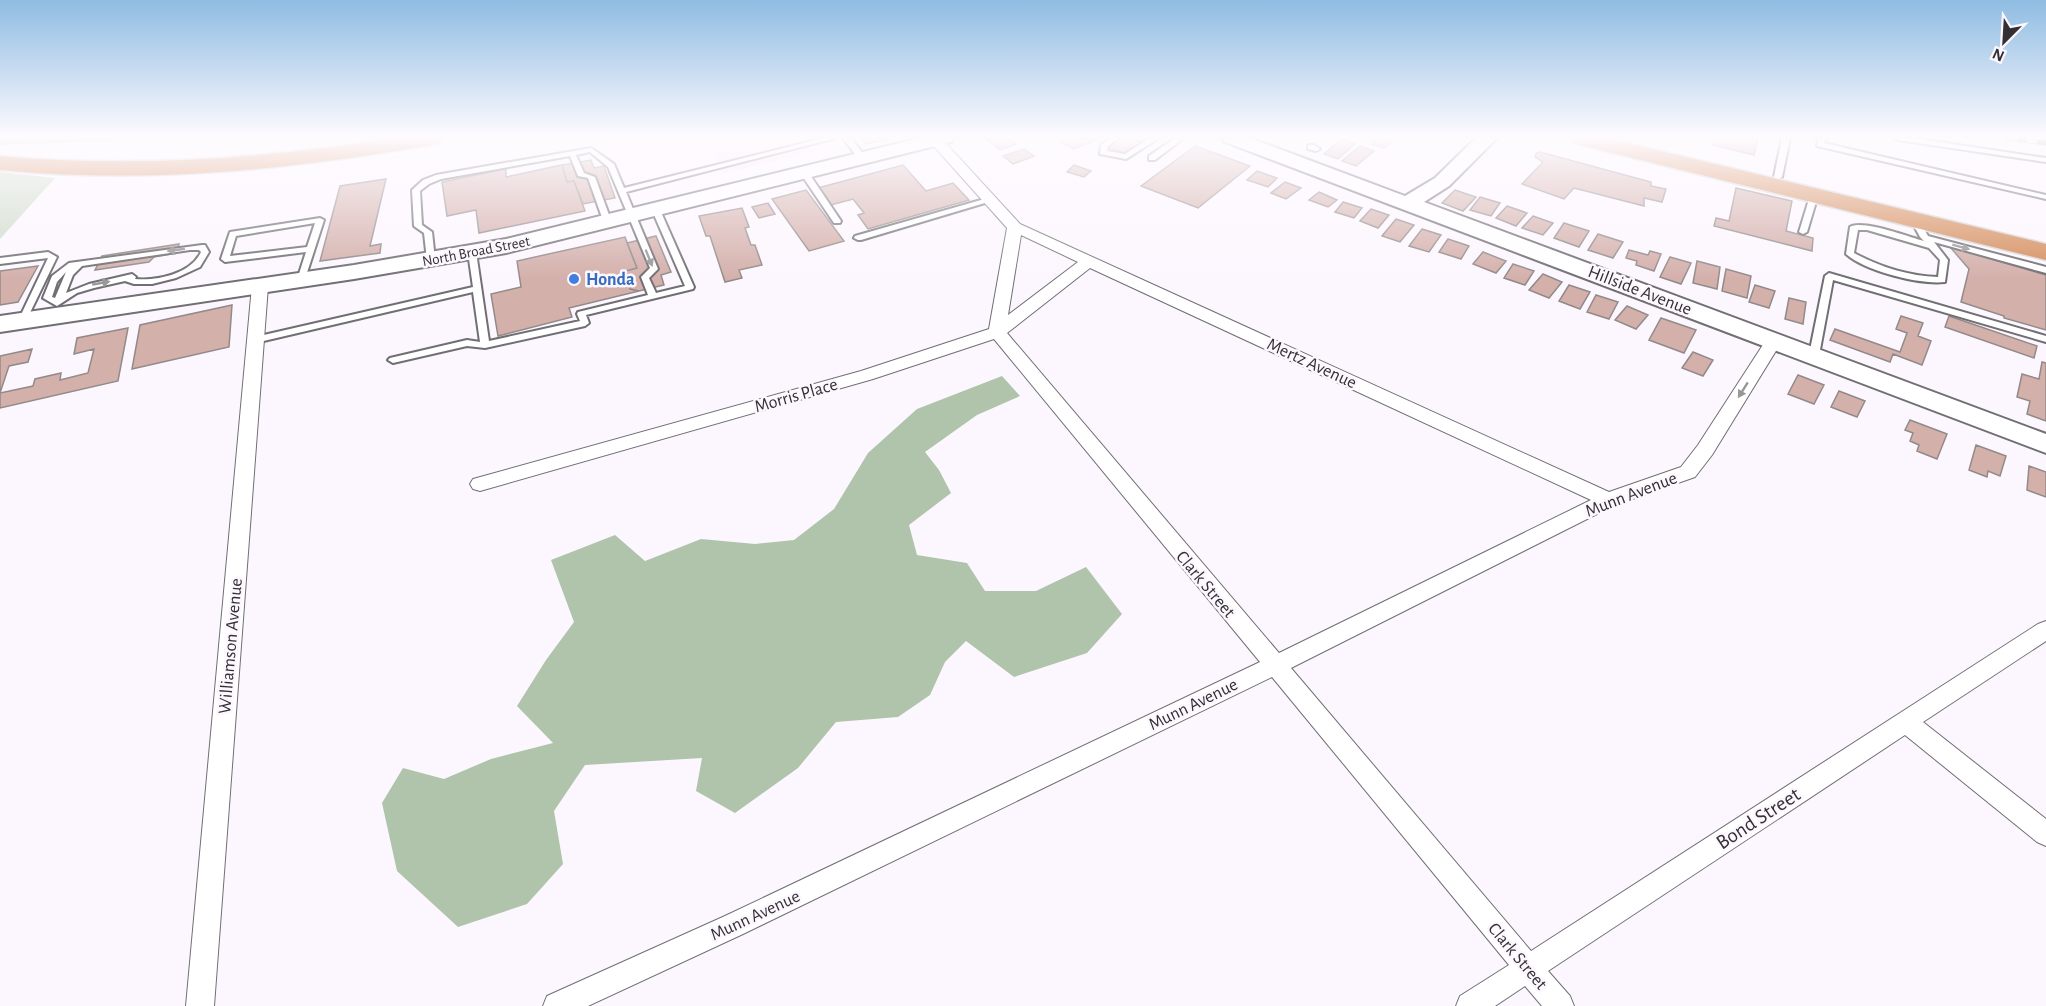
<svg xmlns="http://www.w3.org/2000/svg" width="2046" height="1006" viewBox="0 0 2046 1006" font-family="'Alegreya Sans',sans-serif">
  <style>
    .industrial { fill: #fce9f2 }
    .green { fill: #cedcca }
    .forest { fill: #afc4aa }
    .building { fill: #d4b0ab; stroke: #928a89; stroke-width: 1.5 }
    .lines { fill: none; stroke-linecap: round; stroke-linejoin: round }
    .lane-casing { stroke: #716e74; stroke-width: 4 }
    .street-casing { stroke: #716e74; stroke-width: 2 }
    .secondary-casing { stroke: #716e74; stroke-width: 4 }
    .highway-casing { stroke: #d6d6d6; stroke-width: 3 }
    .lane { fill: #fff; fill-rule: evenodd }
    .street { fill: #fff; fill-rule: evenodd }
    .secondary { fill: #fff; fill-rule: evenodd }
    .highway { fill: #d58d5c; fill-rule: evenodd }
    .rail-casing { stroke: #565457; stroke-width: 5 }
    .rail { stroke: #fcf7fe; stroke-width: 4; stroke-dasharray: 10; stroke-linecap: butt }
    .oneway { fill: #989899 }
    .shop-dot { fill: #3f7fe0; stroke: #fcf7fe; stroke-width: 2 }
    .labels { text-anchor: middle; stroke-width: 5; stroke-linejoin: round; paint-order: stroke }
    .far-street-label { font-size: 15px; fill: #323033; stroke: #fcf7fe }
    .shop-label { font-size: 18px; font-weight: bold; fill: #366cbe; stroke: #fcf7fe; text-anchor: start }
    .street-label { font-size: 18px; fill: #323033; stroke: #fcf7fe }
    .near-street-label { font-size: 21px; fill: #323033; stroke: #fcf7fe }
  </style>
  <rect width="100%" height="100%" fill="#fcf7fe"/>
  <path class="industrial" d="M617 138H870L722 174 714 152 620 148Z"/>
  <path class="green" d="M0 172 55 178 0 239Z"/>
  <path class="forest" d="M21 138H174L0 145 1 140Z
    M1002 376 1020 396 977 415 925 452 939 470 951 493 909 525 917 555 967 563 985 591H1036L1086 567 1122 614 1087 653 1014 677 966 641 945 662 930 695 898 717 836 722 798 768 735 813 696 791 702 758 585 765 554 811 563 864 527 904 458 927 397 871 382 803 403 768 444 779 491 759 553 743 517 706 546 660 574 622 551 560 615 535 645 561 701 539 755 544 794 540 834 509 868 453 917 409Z"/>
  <path class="building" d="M862 138H888V139L866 144Z
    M991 138H1007L1016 144 1000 150 987 139Z
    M1070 138H1100L1074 149 1061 142Z
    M1121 138H1130L1148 145 1132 157 1108 147Z
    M1378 138 1391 142 1384 148 1372 144Z
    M1715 138H1758L1754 155 1713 145Z
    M1341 139 1355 144 1338 159 1324 154Z
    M1195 146 1250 166 1198 208 1141 186Z
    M1360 146 1374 151 1356 166 1342 161Z
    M1024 149 1034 156 1013 164 1003 156Z
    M1540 152 1651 182V186L1666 189 1662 202 1644 198V206L1574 188 1564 199 1522 184 1543 162 1535 157 1536 153Z
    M591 160 594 168 604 166 615 198 583 204 574 181 567 182 562 165Z
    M562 165 567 182 574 181 585 211 479 233 476 210 447 216 442 182 506 169V177Z
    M903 165 926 191 953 183 969 200 868 229 858 215 864 213 853 199 831 205 818 188Z
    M1074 165 1091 171 1084 177 1067 172Z
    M1257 171 1277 178 1268 187 1247 180Z
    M386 179 370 246 381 244 380 253 320 261 340 186Z
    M1285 182 1301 188 1286 199 1271 193Z
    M1736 188 1792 201 1786 231 1813 238 1812 251 1714 226 1716 218 1729 221Z
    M806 190 844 241 809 251 772 199Z
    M1455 190 1476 197 1463 211 1442 203Z
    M1319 192 1337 200 1328 207 1309 200Z
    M1480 197 1500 203 1491 216 1470 210Z
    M1343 202 1362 208 1354 218 1335 212Z
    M768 203 775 214 759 218 752 207Z
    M1507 206 1527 213 1516 226 1496 218Z
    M742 208 749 227 745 228 751 245H755L762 265 739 270 742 278 725 282 710 236H706L699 216Z
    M1371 209 1389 215 1378 228 1360 221Z
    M1533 216 1553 223 1543 235 1522 228Z
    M1396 219 1414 225 1400 242 1382 236Z
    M1564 223 1589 231 1579 247 1554 238Z
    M1422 229 1441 235 1429 252 1409 246Z
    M1598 234 1623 242 1613 258 1588 250Z
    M656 236 671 272 661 275 664 285 639 291 630 289 626 271 637 268 627 243Z
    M625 237 637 268 626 271 630 289 639 291 569 308 572 317 498 336 491 294 521 287 517 261Z
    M1448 239 1469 246 1461 259 1439 252Z
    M179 244 177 253 154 257 149 262 95 270 102 256Z
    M1950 247 2046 275V330L2004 318V316L1961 302 1969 269Z
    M1629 250 1648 255 1650 251 1661 254 1654 271 1636 265 1637 261 1626 258Z
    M1483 252 1506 261 1496 273 1473 264Z
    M1670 257 1691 263 1681 284 1660 277Z
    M1697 261 1720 267 1717 289 1693 283Z
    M1513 264 1534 271 1525 285 1504 278Z
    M38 266 18 302 0 305V271Z
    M1726 269 1751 276 1747 298 1722 291Z
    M1543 274 1562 282 1549 298 1529 290Z
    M1569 285 1590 292 1580 309 1559 301Z
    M1755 285 1775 291 1769 308 1749 302Z
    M1596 295 1618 302 1609 319 1587 312Z
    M1789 298 1806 302 1803 324 1785 319Z
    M232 305 229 347 132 369 140 325Z
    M1627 306 1648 315 1636 329 1615 320Z
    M1901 316 1923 323 1918 336 1931 341 1922 365 1893 354 1890 362 1830 340 1835 329 1900 352 1907 333 1896 329Z
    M1949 316 2037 346 2034 358 1945 327Z
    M1661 318 1696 330 1684 353 1649 340Z
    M128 328 118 381 0 408V356L32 349 28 362 9 366 0 393 33 386 35 379 61 373 60 380 88 373 94 349 74 354 77 338Z
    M1693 352 1713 360 1703 376 1682 368Z
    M2042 362 2046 363V421L2027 414 2030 401 2017 397 2022 374 2039 379Z
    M1798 375 1824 385 1814 404 1788 394Z
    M1839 391 1865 401 1857 417 1831 407Z
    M1910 420 1947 434 1937 459 1917 451 1919 445 1910 441 1913 433 1905 430Z
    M1976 445 2006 456 2000 476 1988 471 1987 477 1969 470Z
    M2029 466 2046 472V497L2027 490Z"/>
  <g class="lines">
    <g class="lane-casing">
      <path id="lane" d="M824 138H836L626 192 658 269 649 278 656 293 685 286 652 210 656 208 660 210 694 287 693 289 586 315 589 323 585 326 485 348 467 346 393 363 388 360 390 358 467 340 480 342 473 292 255 343 250 340 255 337 473 287 468 252 472 250 476 252 489 341 580 321 577 314 578 312 648 295 641 277 650 268 608 167 590 152 576 155 584 173 595 177 612 223 611 225H605L604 223 588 178 578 176 570 156 441 179 429 184 420 191 422 225 432 232 435 260 431 263 427 260 424 233 414 226 412 190 423 180 436 175 591 148 614 164 624 188Z
        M843 138H851L867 159 866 161H860Z
        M1110 138H1119L1108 146 1107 151 1125 154 1150 138H1159L1126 159 1100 154 1101 145Z
        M1175 138H1184L1155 160H1149V156Z
        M1782 138H1790L1782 177 1778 179 1774 177Z
        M1818 138H1826L1824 143 2046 195V199L1817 146Z
        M1894 138H1912L2046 158V162L1898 140Z
        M1308 145H1314L1320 149 1316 151 1308 149Z
        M802 172H808L841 221 840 223H834L801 174Z
        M1811 193H1817L1818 195 1807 232 1803 234 1799 232Z
        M988 198H994L995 200 861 240H858L854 238 855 236Z
        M320 218 324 220 304 282H298L297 280 306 252 225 262 221 259 230 232ZM315 223 307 247 230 256 236 236Z
        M1912 218H1918L1928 236 2046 267V273L1934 242 1948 260 1945 282C1920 285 1865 271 1846 254L1850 227C1862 219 1909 237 1924 241L1920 237 1911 220ZM1858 230H1867L1929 248 1940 260 1938 277C1909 276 1880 267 1854 253Z
        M202 245H205L209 252 200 267 176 278 152 284H134L125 281 94 288 77 293 57 306 43 298 52 276 69 263ZM190 250H199L201 252C191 274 157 281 135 279L136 277 132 274 89 284 66 293 73 275 82 266ZM66 272 55 298 52 297 57 282Z
        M48 252 57 257 26 321 25 323H19L18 321 48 258 0 264V258Z
        M1829 273 2046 336V342L1833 280 1819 355 1817 357H1811L1809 355 1825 276Z"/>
    </g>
    <g class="street-casing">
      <path id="street" d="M931 138H941L1020 224 1609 492 1681 467 1698 445 1768 337H1780L1782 341 1712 455 1695 477 1615 505 1291 668 1531 951 2038 624 2046 621V641L1923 722 2046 819V846L2037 842 1905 735 1548 971 1570 996 1574 1006H1542L1525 986 1495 1006H1456L1460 996 1509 965 1272 677 743 934 588 1006H543L547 996 725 916 1260 662 994 339 873 379 480 491 473 489 470 484 473 479 861 371 989 329 1007 228 931 143ZM1021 235 1078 262 1008 315ZM1090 268 1591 500 1279 653 1007 333Z
        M260 281 268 286 214 1006H186L252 286Z"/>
    </g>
    <g class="secondary-casing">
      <path id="secondary" d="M920 138H954L951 142 506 253 354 279 0 332V316L354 265 506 239Z
        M1222 138H1250L1405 196 1435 178 1476 138H1497L1449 186 1424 202 2046 434V453L1225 142Z"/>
    </g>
    <g class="highway-casing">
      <path id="highway" d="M392 138H443L440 143 432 145C285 170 149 184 0 170V156C132 168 261 159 392 138Z
        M1569 138H1608L2046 244V260L1572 143Z"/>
    </g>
    <use href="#lane" class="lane"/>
    <use href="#street" class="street"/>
    <use href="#secondary" class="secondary"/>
    <use href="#highway" class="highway"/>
    <g class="rail-casing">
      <path id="rail" d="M2007 138 2046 143"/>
    </g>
    <use href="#rail" class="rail"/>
  </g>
  <defs><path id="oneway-solid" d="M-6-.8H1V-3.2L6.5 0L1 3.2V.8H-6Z" transform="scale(1.5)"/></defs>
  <g class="oneway">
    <use href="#oneway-solid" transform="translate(1961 247) rotate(15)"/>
    <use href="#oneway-solid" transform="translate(176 250) rotate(172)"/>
    <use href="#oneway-solid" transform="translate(649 258) rotate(68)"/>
    <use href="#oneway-solid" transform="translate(101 283) rotate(-10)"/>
    <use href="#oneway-solid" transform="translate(1743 390) rotate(122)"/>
  </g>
  <linearGradient id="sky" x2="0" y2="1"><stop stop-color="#8fbce2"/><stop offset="0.49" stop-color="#fefbff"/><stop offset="1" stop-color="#fefbff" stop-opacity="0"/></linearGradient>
  <rect width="2046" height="279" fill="url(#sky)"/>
  <circle class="shop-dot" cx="574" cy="279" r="6"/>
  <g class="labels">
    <g class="far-street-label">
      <text transform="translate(476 251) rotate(-11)" y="5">North Broad Street</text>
    </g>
    <g class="shop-label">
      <text x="586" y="285">Honda</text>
    </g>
    <g class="street-label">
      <text transform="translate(1640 290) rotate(21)" y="6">Hillside Avenue</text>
      <text transform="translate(1312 363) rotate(25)" y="6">Mertz Avenue</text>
      <text transform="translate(796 395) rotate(-16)" y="6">Morris Place</text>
      <text transform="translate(1631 494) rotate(-21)" y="6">Munn Avenue</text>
      <text transform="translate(1206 584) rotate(50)" y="6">Clark Street</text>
      <text transform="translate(230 646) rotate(-85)" y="6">Williamson Avenue</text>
      <text transform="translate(1193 704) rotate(-26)" y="6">Munn Avenue</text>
      <text transform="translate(755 915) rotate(-25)" y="6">Munn Avenue</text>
      <text transform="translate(1518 956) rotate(50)" y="6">Clark Street</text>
    </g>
    <g class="near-street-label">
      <text transform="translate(1758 818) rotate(-33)" y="7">Bond Street</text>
    </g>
  </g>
  <g transform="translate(2004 42) rotate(204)" stroke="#fcf7fe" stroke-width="4.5" paint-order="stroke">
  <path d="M0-4.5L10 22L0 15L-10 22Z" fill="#323033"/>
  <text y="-9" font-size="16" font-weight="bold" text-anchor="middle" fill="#323033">N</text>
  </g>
</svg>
